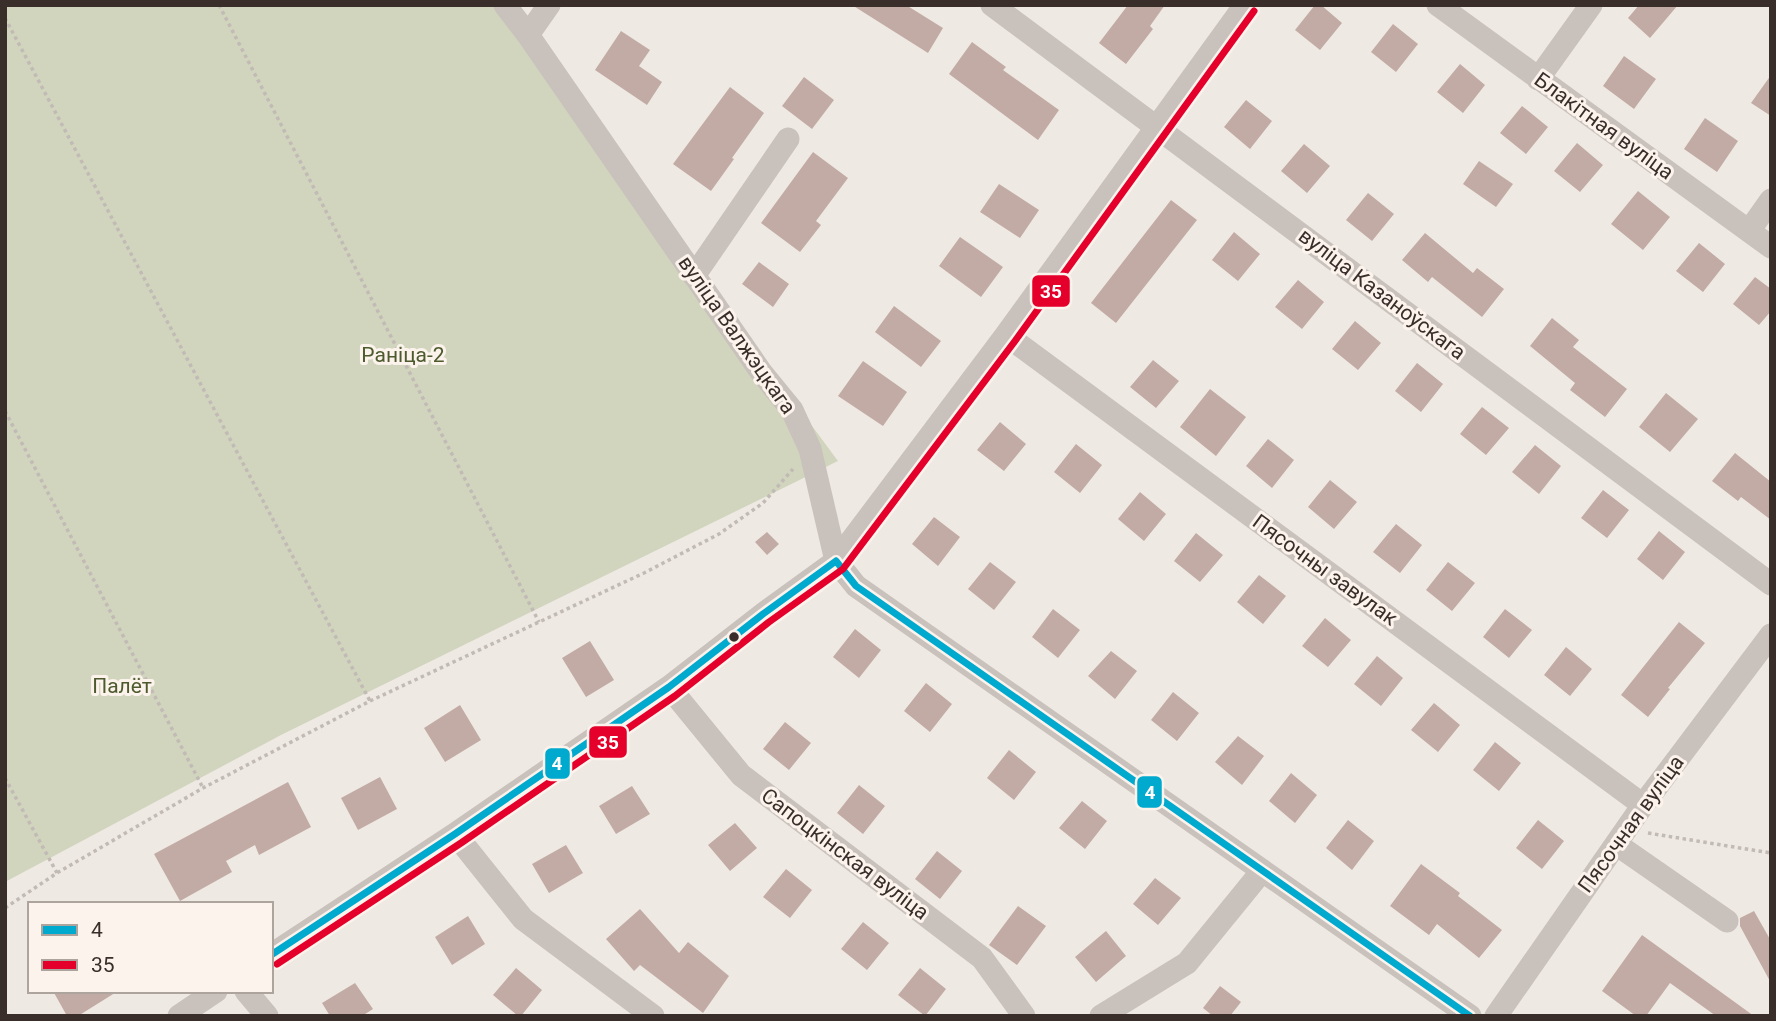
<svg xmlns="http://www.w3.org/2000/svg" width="1776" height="1021" viewBox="0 0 1776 1021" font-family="Roboto,sans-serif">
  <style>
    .green { fill: #d2d5be }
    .building { fill: #c3aba5 }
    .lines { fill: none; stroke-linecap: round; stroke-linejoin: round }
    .path { stroke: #c1bab5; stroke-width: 3.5; stroke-dasharray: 3.5 3.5; stroke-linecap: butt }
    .minor { stroke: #c9c1bc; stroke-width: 23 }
    .bus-1-casing { stroke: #fbf3ec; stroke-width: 12 }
    .bus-2-casing { stroke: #fbf3ec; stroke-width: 12 }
    .bus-1 { stroke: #00a9ce; stroke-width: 7 }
    .bus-2 { stroke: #e4002b; stroke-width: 7 }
    .bus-dot { fill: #3a2e2a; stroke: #fbf3ec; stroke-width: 2.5 }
    .labels { text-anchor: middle; stroke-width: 6; stroke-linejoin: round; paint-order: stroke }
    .street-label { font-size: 21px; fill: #3a2e2a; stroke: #fbf3ec }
    .park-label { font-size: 21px; fill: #4d5a2d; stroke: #fbf3ec }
    .line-badge { stroke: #fbf3ec; stroke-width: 2.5 }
    .badge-label { font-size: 19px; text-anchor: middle; font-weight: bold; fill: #fff }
  </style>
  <rect width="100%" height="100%" fill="#efe9e4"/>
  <path class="green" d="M5 5H501L838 461 281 735 5 882Z"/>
  <path class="building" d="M852 5H906L943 28 928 53Z
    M1128 5H1165L1150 26 1153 29 1126 64 1099 43Z
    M1315 5H1321L1342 23 1320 50 1295 30Z
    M1639 5H1678L1650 38 1628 18Z
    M1393 24 1418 44 1396 72 1371 52Z
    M621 31 650 50 639 66 662 82 647 105 595 70Z
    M972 42 1006 67 1003 70 1059 110 1038 140 949 74Z
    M1624 56 1656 79 1634 109 1603 86Z
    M1460 64 1485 85 1463 113 1437 92Z
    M1771 75V116L1751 103Z
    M804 77 834 100 812 129 782 106Z
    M730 87 764 113 732 158 734 159 711 191 673 164Z
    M1246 100 1272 121 1250 149 1224 127Z
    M1522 106 1548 127 1526 154 1500 133Z
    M1705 118 1738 141 1717 172 1684 149Z
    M1577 143 1603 165 1580 192 1554 171Z
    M1304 144 1330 166 1307 193 1281 171Z
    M813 152 848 178 816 221 821 225 800 252 761 223Z
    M1479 161 1513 184 1496 207 1463 184Z
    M999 184 1039 210 1020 238 980 212Z
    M1638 191 1670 217 1643 250 1611 224Z
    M1368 193 1394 214 1372 241 1346 220Z
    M1171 200 1197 220 1116 323 1091 303Z
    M1234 232 1260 254 1238 281 1212 260Z
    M1425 233 1473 273 1477 268 1504 289 1482 317 1432 277 1428 282 1402 260Z
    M960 237 1003 267 981 297 939 266Z
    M1699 243 1725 264 1703 292 1676 271Z
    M759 262 789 284 773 307 742 284Z
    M1755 277 1771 289V311L1759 325 1733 304Z
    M1298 280 1324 302 1302 329 1275 307Z
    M894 306 941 341 921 367 875 332Z
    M1552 318 1579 340 1573 347 1627 389 1605 417 1570 390 1575 383 1530 346Z
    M1355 321 1381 343 1358 370 1332 349Z
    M1153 360 1179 381 1156 408 1130 387Z
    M863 361 907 392 883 426 838 396Z
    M1417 363 1443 384 1421 412 1395 391Z
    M1210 389 1246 417 1216 456 1180 427Z
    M1666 393 1698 419 1670 452 1639 427Z
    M1482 407 1509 428 1486 455 1460 434Z
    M1000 422 1026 444 1004 471 977 450Z
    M1268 439 1294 460 1272 488 1246 466Z
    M1076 444 1102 465 1080 493 1054 472Z
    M1535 445 1561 466 1539 494 1512 472Z
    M1735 453 1771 482V520L1741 497 1738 501 1712 481Z
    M1330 480 1357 502 1334 529 1308 507Z
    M1603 490 1629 510 1607 538 1581 518Z
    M1140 492 1166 514 1144 541 1118 519Z
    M934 517 960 537 938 566 912 544Z
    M1396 524 1422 545 1400 573 1373 552Z
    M1659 531 1685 552 1663 580 1637 559Z
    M767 532 779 544 767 555 755 542Z
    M1196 533 1223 555 1200 582 1174 561Z
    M990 562 1016 582 994 610 968 589Z
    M1448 562 1475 583 1452 611 1426 590Z
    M1259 575 1286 596 1263 624 1237 602Z
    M1053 609 1080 630 1058 658 1032 637Z
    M1505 609 1532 630 1509 658 1483 637Z
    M1325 618 1351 640 1328 667 1302 646Z
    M1679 622 1705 643 1668 688 1670 689 1648 717 1621 695Z
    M855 629 881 650 859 678 833 657Z
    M590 641 614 680 586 697 562 658Z
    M1566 647 1592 669 1570 696 1544 675Z
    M1111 651 1137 671 1115 699 1088 676Z
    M1377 656 1403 678 1381 706 1354 684Z
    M926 683 952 704 930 732 904 711Z
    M1173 692 1199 713 1177 741 1151 720Z
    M1434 703 1460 725 1438 752 1411 730Z
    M460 705 481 740 445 762 424 728Z
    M785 722 811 743 789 770 763 749Z
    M1238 736 1264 756 1242 785 1215 762Z
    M1495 742 1521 763 1499 791 1473 770Z
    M1009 750 1036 772 1014 800 987 778Z
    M1291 773 1317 795 1295 823 1269 801Z
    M380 777 397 809 358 830 341 798Z
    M288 782 311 827 259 855 255 845 226 861 232 872 180 901 154 854Z
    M859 785 885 806 863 834 837 813Z
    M632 786 650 814 616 834 599 806Z
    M1082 801 1107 821 1085 849 1059 828Z
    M1348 820 1374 841 1352 870 1326 848Z
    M1538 820 1564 841 1542 869 1516 848Z
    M735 823 757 848 730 871 708 845Z
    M566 845 583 873 549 893 532 864Z
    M937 851 962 871 940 899 915 879Z
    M1421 864 1460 893 1458 896 1502 930 1479 958 1437 924 1429 935 1390 906Z
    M786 869 812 890 790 918 763 897Z
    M1155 878 1181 898 1158 925 1133 904Z
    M1018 906 1046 926 1017 965 989 945Z
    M640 909 679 953 688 942 729 976 703 1013 640 965 634 971 606 939Z
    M1754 911 1771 941V983L1740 926V918Z
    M468 916 485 944 452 965 435 937Z
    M863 922 889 943 867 970 841 949Z
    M1106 931 1126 956 1096 982 1075 957Z
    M1642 935 1754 1016H1716L1670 983 1646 1016H1636L1602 991Z
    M516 968 542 990 521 1016H518L493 995Z
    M920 968 946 989 925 1016 898 995Z
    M355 983 373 1009 362 1016H330L322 1003Z
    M1220 986 1241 1002 1230 1016H1213L1203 1008Z
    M53 991H118L78 1016H67Z"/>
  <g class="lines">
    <path class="path" d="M219 5 539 622
      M5 18 370 701
      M5 411 203 788
      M5 778 57 873
      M1648 833 1771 853
      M5 908 57 873 203 788 370 701 644 573 719 534 763 503 793 469"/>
    <path class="minor" d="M505 5 528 35 761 372 792 410 810 449 836 561 856 586 1470 1016
      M992 5 1771 584
      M1438 5 1771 247
      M528 35 549 5
      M1538 79 1591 5
      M1749 231 1771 200
      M694 276 788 139
      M1006 335 1643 805
      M669 687 741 775 982 958 1024 1016
      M455 834 523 919 653 1016
      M1616 844 1727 921
      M271 955 455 834 669 687 763 614 836 561 1006 335 1245 5
      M246 991 267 1016
      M179 1016 216 991
      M1101 1016 1187 963 1262 871
      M1496 1016 1643 805 1771 635"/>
    <g class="bus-1-casing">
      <path id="bus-1" d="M836 561 856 586 1470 1016
        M271 955 455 834 669 687 763 614 836 561"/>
    </g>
    <g class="bus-2-casing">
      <path id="bus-2" d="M277 964 461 843 675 696 769 622 843 569 1015 341 1254 11"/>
    </g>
    <use href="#bus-1" class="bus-1"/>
    <use href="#bus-2" class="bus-2"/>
  </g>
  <circle class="bus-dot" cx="734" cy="637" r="6"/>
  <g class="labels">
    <g class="street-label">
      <text transform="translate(1604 126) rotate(36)" y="7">Блакітная вуліца</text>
      <text transform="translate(1382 294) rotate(37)" y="7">вуліца Казаноўскага</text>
      <text transform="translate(737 335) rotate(55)" y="7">вуліца Валжэцкага</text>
      <text transform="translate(1325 570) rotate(36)" y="7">Пясочны завулак</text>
      <text transform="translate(1631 824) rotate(-54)" y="7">Пясочная вуліца</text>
      <text transform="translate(845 854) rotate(37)" y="7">Сапоцкінская вуліца</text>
    </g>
    <g class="park-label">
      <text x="403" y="362">Раніца-2</text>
      <text x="122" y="693">Палёт</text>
    </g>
  </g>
  <g class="line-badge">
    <rect x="1031" y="274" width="40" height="34" rx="7" fill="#e4002b"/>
    <rect x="588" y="725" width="40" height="34" rx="7" fill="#e4002b"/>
    <rect x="544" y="747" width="27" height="33" rx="7" fill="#00a9ce"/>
    <rect x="1136" y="775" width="27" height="34" rx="7" fill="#00a9ce"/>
  </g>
  <g class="badge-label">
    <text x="1051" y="298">35</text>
    <text x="608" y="749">35</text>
    <text x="557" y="770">4</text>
    <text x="1150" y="799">4</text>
  </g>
  <rect width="1776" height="1021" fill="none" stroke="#3a2e2a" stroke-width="14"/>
  <rect x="28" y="902" width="245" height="91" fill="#fbf3ec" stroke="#aea49e" stroke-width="2"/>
  <rect x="42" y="925" width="35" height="10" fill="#00a9ce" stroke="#aea49e" stroke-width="2"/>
  <text x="91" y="937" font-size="21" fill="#3a2e2a">4</text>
  <rect x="42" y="960" width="35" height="10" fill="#e4002b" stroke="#aea49e" stroke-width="2"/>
  <text x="91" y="972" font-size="21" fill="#3a2e2a">35</text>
</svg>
